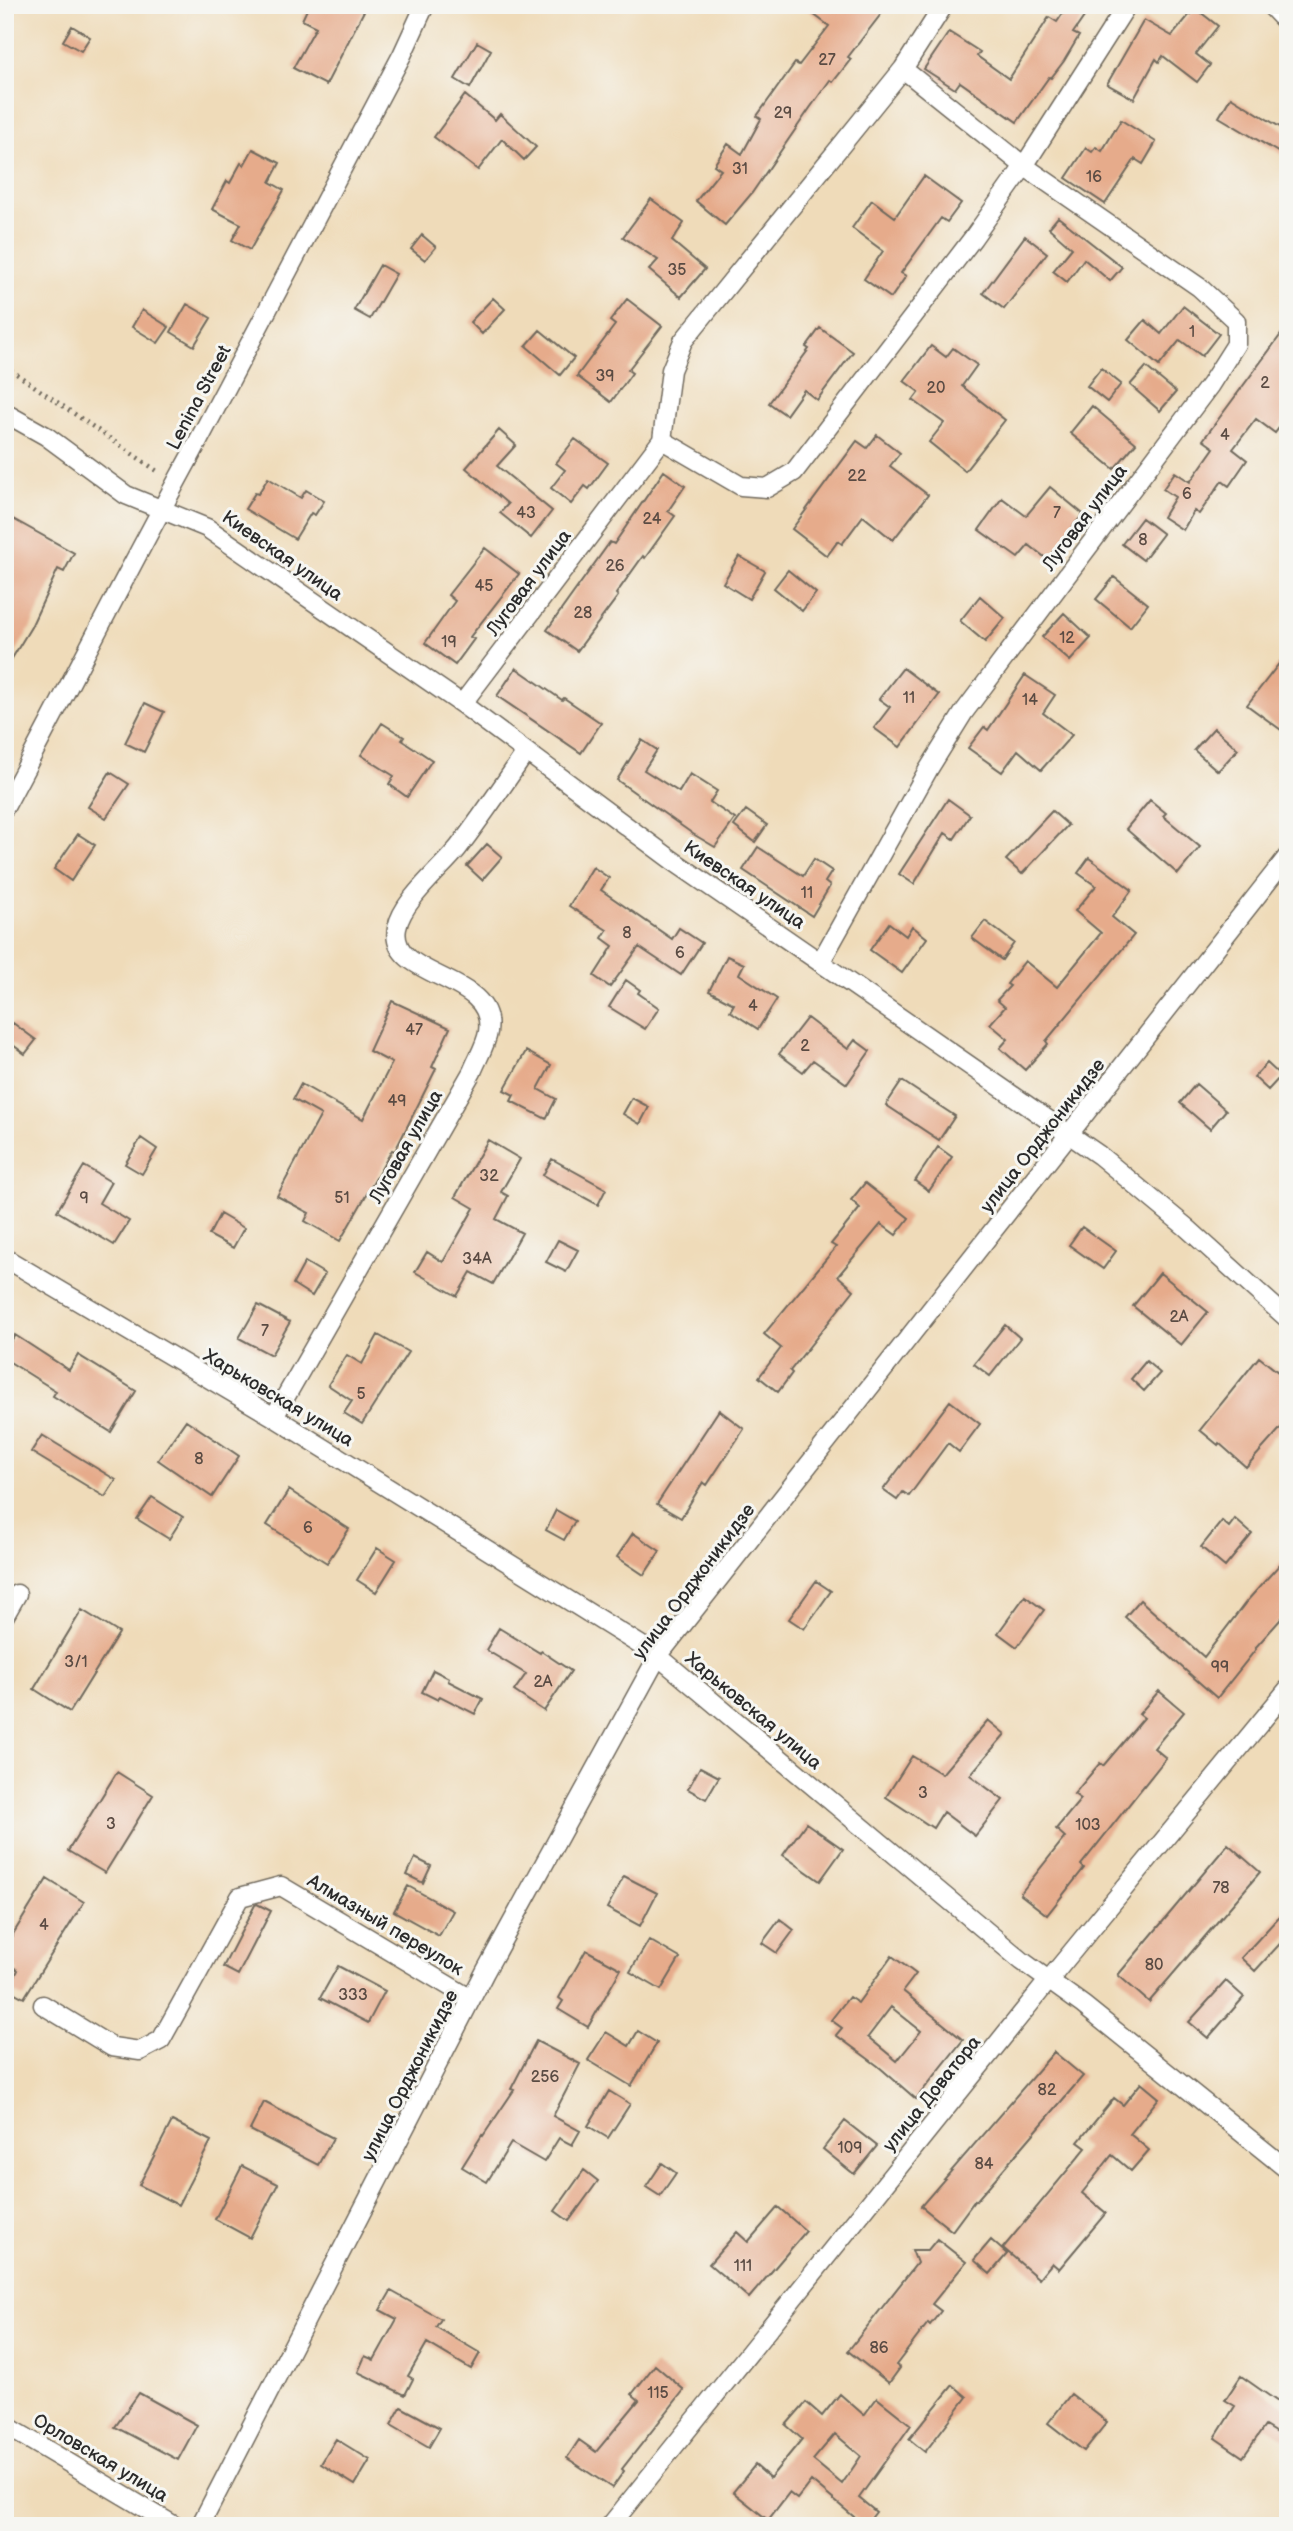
<svg xmlns="http://www.w3.org/2000/svg" width="1293" height="2531" viewBox="0 0 1293 2531" font-family="'Balsamiq Sans',sans-serif">
  <style>
    .building { fill: #e6ab8b; fill-rule: evenodd }
    .lines { fill: none; stroke-linecap: round; stroke-linejoin: round }
    .street-casing { stroke: #70695d; stroke-width: 21 }
    .path { stroke: #70695d; stroke-width: 4.5; stroke-dasharray: 2 5; stroke-linecap: butt }
    .street { stroke: #fff; stroke-width: 18 }
    .labels { text-anchor: middle; stroke-width: 6; stroke-linejoin: round; paint-order: stroke }
    .number-label { font-size: 16px; fill: #5a4b43 }
    .street-label { font-size: 19px; fill: #2b2b2b; stroke: #f6f6f2 }
  </style>
  <rect width="100%" height="100%" fill="#f6f6f2"/>
  <filter id="ink" filterUnits="userSpaceOnUse"><feTurbulence type="fractalNoise" baseFrequency=".0143" numOctaves="2"/><feDisplacementMap in="SourceGraphic" scale="14" xChannelSelector="R" yChannelSelector="G"/><feConvolveMatrix kernelMatrix="1 2 1 2 8 2 1 2 1" color-interpolation-filters="sRGB"/></filter>
  <filter id="wash" filterUnits="userSpaceOnUse"><feTurbulence type="fractalNoise" baseFrequency=".00686" numOctaves="4" result="noise"/><feDisplacementMap in="SourceGraphic" scale="28" xChannelSelector="R" yChannelSelector="G"/><feGaussianBlur stdDeviation="1.57" result="paint"/><feColorMatrix in="noise" values="0 0 0 0 0 0 0 0 0 0 0 0 0 0 0 0 0 1.4 0 .05"/><feComposite in="paint" operator="in"/></filter>
  <g filter="url(#wash)">
    <rect width="100%" height="100%" fill="#efdbb9"/>
    <g id="blocks">
      <path class="building" d="M309 5H367L326 85 293 68 316 27 302 20Z
        M801 5H888L848 57 851 59 833 82 830 80 810 108 752 193 725 225 696 201 721 170 714 165 728 144 742 154 761 119 757 116 795 63 799 65 829 26Z
        M1068 6 1084 17 1073 33 1079 36 1064 61 1051 78 1049 77 1017 122 960 82 955 89 924 69 949 32 980 52 977 56 1009 79 1049 17 1057 22Z
        M1195 8 1218 26 1196 54 1210 65 1197 82 1163 56 1159 62 1156 59 1134 99 1107 84 1144 20 1172 36Z
        M72 26 90 37 81 51 63 41Z
        M477 42 491 50 470 88 455 79Z
        M465 95 495 120 500 114 536 147 524 160 502 139 478 170 434 137Z
        M1231 97 1288 132V158L1219 117Z
        M1121 120 1156 142 1143 164 1135 159 1105 204 1066 178 1086 148 1092 152 1096 147 1102 151Z
        M253 149 280 163 270 182 284 190 250 250 232 240 241 224 212 209 227 181 230 183 241 163 244 165Z
        M924 176 961 203 947 222 941 218 901 273 906 276 891 298 864 279 883 251 852 228 872 200 895 217Z
        M651 199 684 223 672 241 705 269 681 297 649 270 658 260 623 237Z
        M1058 217 1122 267 1110 281 1084 259 1067 282 1053 271 1072 248 1049 228Z
        M422 235 436 247 425 260 411 249Z
        M1025 236 1047 253 1004 309 983 293Z
        M380 265 396 274 370 319 354 310Z
        M493 298 505 309 482 334 470 322Z
        M627 299 662 326 628 370 632 373 611 402 577 376 615 325 610 321Z
        M187 304 211 318 194 346 171 332Z
        M1183 306 1219 334 1202 356 1180 340 1159 366 1128 340 1145 320 1161 334Z
        M142 310 169 327 158 343 132 327Z
        M1288 325V416L1275 433 1256 419 1233 449 1247 460 1229 486 1222 481 1199 514 1194 511 1183 530 1163 517 1175 497 1163 489 1175 472 1190 482 1214 448 1203 440Z
        M820 328 853 352 817 400 804 390 786 415 769 403 809 349 806 347Z
        M540 330 574 358 560 375 526 346Z
        M931 346 946 357 953 348 977 365 962 386 1005 420 965 471 929 442 944 423 913 400 919 392 904 381Z
        M1146 367 1176 392 1160 411 1130 385Z
        M1101 368 1121 384 1107 402 1087 386Z
        M1092 406 1136 443 1114 469 1070 433Z
        M499 430 516 445 497 466 552 511 531 538 500 513 508 504 466 468Z
        M877 435 900 453 890 466 928 495 893 540 863 516 842 544 838 541 827 556 792 529 857 441 867 448Z
        M575 439 608 463 589 489 585 486 571 504 551 488 565 470 556 463Z
        M664 471 685 486 668 511 675 516 645 558 643 556 616 594 618 596 577 651 547 630 610 542 614 544Z
        M268 478 301 498 306 490 324 501 315 515 311 513 295 539 245 509 255 493 258 494Z
        M1050 487 1083 514 1047 559 1029 545 1018 558 979 530 1002 498 1026 516Z
        M1142 518 1163 534 1143 560 1122 544Z
        M13 519 74 553 64 572 58 569 31 627 5 670V532Z
        M485 548 519 574 470 637 474 639 455 665 425 643 455 601 448 595Z
        M739 556 765 571 749 599 723 583Z
        M788 570 816 593 802 611 774 588Z
        M1114 577 1148 604 1130 627 1096 599Z
        M980 596 1005 618 985 642 960 621Z
        M1064 613 1091 638 1070 661 1042 637Z
        M1288 652V735L1247 705Z
        M516 668 562 700 564 698 601 723 581 753 497 696Z
        M903 668 939 695 900 747 874 728 890 707 879 699Z
        M1025 675 1055 695 1043 713 1072 735 1041 770 1018 750 1002 772 968 748 984 727 988 730Z
        M145 703 164 712 144 752 125 743Z
        M382 723 404 737 402 740 432 760 407 797 389 784 394 776 361 755Z
        M1214 728 1238 749 1218 771 1194 750Z
        M642 740 657 750 644 770 679 792 690 774 717 791 710 802 735 819 715 847 693 834 617 780Z
        M110 772 129 784 106 818 88 807Z
        M948 799 970 815 954 839 945 833 914 884 899 874Z
        M1150 800 1166 813 1163 816 1200 847 1178 874 1126 829Z
        M746 810 767 825 755 842 734 826Z
        M1052 811 1068 825 1022 874 1006 860Z
        M78 834 95 845 71 881 54 869Z
        M487 844 502 857 482 880 467 866Z
        M758 847 803 876 814 859 832 871 825 882 830 886 812 916 743 870Z
        M1089 858 1132 890 1112 917 1134 935 1046 1041 1048 1044 1025 1070 1000 1048 1008 1039 990 1024 1005 1007 997 1000 1010 986 1007 984 1025 961 1057 987 1101 933 1075 911 1096 886 1078 873Z
        M593 867 609 878 601 890 672 939 679 928 702 943 681 975 639 947 610 987 594 976 613 946 602 938 607 930 569 906Z
        M985 921 1014 943 1002 960 972 938Z
        M889 923 906 936 912 926 927 938 902 973 870 950Z
        M727 956 744 964 739 974 777 999 758 1029 730 1011 734 1004 709 991Z
        M626 980 640 990 638 993 659 1008 645 1029 609 1007Z
        M392 1001 450 1028 432 1067 436 1069 395 1151 392 1150 340 1241 305 1221 309 1213 277 1196 321 1115 293 1099 301 1084 363 1119 392 1063 369 1051Z
        M807 1018 848 1049 855 1040 870 1051 847 1084 813 1060 803 1072 779 1054Z
        M13 1023 36 1040 25 1054 5 1039V1033Z
        M526 1051 551 1065 538 1089 556 1099 546 1119 511 1101 514 1095 504 1090Z
        M1267 1063 1281 1076 1268 1090 1254 1077Z
        M902 1081 955 1116 939 1140 886 1105Z
        M1196 1084 1226 1110 1210 1129 1180 1103Z
        M632 1098 649 1107 640 1124 623 1114Z
        M141 1138 157 1149 142 1174 125 1164Z
        M488 1140 520 1159 501 1192 508 1196 496 1219 522 1233 493 1284 471 1272 457 1296 415 1272 427 1252 443 1262 474 1208 455 1197Z
        M938 1147 952 1157 929 1191 915 1181Z
        M552 1159 606 1189 598 1205 543 1175Z
        M84 1166 111 1182 99 1203 129 1221 114 1245 57 1211Z
        M865 1183 909 1218 896 1235 881 1224 838 1276 854 1290 790 1371 792 1373 778 1392 759 1377 781 1348 764 1334 836 1247 831 1244 860 1208 851 1200Z
        M220 1214 244 1228 233 1248 209 1235Z
        M1082 1227 1116 1251 1103 1269 1069 1245Z
        M558 1240 578 1250 566 1272 546 1262Z
        M305 1262 325 1274 312 1296 293 1284Z
        M1160 1273 1208 1312 1181 1345 1133 1306Z
        M258 1305 290 1322 271 1355 239 1338Z
        M1005 1325 1020 1338 990 1376 974 1364Z
        M15 1335 69 1370 78 1355 136 1391 111 1432 53 1396 56 1391 5 1359V1350Z
        M378 1335 408 1352 362 1424 344 1413 352 1401 328 1385 347 1355 362 1364Z
        M1259 1357 1288 1380V1420L1246 1467 1219 1443 1218 1445 1200 1430Z
        M1146 1361 1160 1373 1144 1391 1131 1379Z
        M950 1401 980 1424 959 1452 948 1443 909 1496 903 1492 897 1500 883 1490Z
        M719 1410 744 1429 707 1485 703 1482 681 1518 657 1504Z
        M186 1420 239 1456 212 1497 158 1460Z
        M42 1435 116 1480 105 1497 31 1452Z
        M289 1490 349 1529 327 1563 267 1525Z
        M152 1497 183 1517 169 1539 137 1519Z
        M556 1510 575 1521 564 1540 546 1530Z
        M1235 1519 1252 1534 1225 1567 1201 1547 1222 1521 1229 1527Z
        M633 1533 660 1551 644 1575 617 1557Z
        M377 1548 396 1560 376 1592 357 1580Z
        M1288 1555V1611L1255 1648 1256 1649 1217 1698 1125 1617 1140 1600 1204 1657 1247 1601Z
        M816 1581 831 1591 804 1629 789 1619Z
        M1025 1596 1044 1610 1017 1647 998 1633Z
        M82 1610 119 1633 70 1712 34 1689Z
        M499 1628 540 1653 541 1651 571 1671 544 1711 514 1691 526 1674 486 1650Z
        M433 1670 449 1678 448 1681 483 1699 475 1714 440 1696 438 1700 422 1692Z
        M1159 1691 1184 1712 1154 1748 1166 1758 1081 1865 1084 1868 1047 1915 1020 1894 1065 1837 1056 1829 1081 1799 1074 1794 1100 1763 1103 1766 1144 1718 1139 1714Z
        M988 1720 1005 1734 970 1775 1003 1800 975 1836 943 1812 933 1828 886 1797 912 1756 942 1774Z
        M700 1767 719 1777 706 1799 688 1789Z
        M117 1772 153 1795 105 1873 68 1851Z
        M806 1823 843 1849 820 1881 783 1855Z
        M1228 1844 1260 1872 1149 2002 1118 1975Z
        M415 1858 431 1866 423 1883 407 1875Z
        M624 1876 657 1893 640 1926 607 1908Z
        M47 1879 84 1902 24 1998 8 1989 18 1970 5 1962V1947Z
        M408 1886 453 1911 439 1936 394 1911Z
        M257 1904 271 1911 238 1975 223 1967 255 1905Z
        M1288 1907V1935L1255 1971 1241 1958Z
        M780 1919 794 1930 777 1953 762 1943Z
        M649 1940 680 1958 661 1990 630 1972Z
        M586 1950 621 1969 588 2027 558 2009 563 2001 559 1998Z
        M892 1956 916 1974 903 1991 963 2040 916 2099 878 2066 836 2035 842 2028 831 2020 849 1997 858 2003ZM891 2007 921 2031 897 2061 868 2037Z
        M338 1966 385 1991 368 2023 320 1998Z
        M1226 1981 1244 1997 1208 2038 1189 2022Z
        M638 2031 657 2043 631 2086 588 2060 606 2032 629 2046Z
        M536 2041 580 2064 553 2116 580 2131 572 2145 559 2138 544 2162 511 2143 487 2182 462 2167 482 2135 483 2136 514 2090 511 2089Z
        M1054 2052 1083 2076 976 2201 975 2200 952 2231 921 2206Z
        M1141 2083 1159 2098 1130 2134 1149 2150 1131 2171 1112 2155 1082 2193 1106 2213 1059 2269 1052 2263 1039 2279 1003 2248 1086 2148 1078 2142 1114 2098 1123 2105Z
        M609 2091 630 2104 608 2138 588 2126Z
        M264 2102 333 2138 318 2165 250 2130Z
        M172 2121 211 2141 178 2205 139 2185Z
        M845 2121 877 2146 854 2174 823 2149Z
        M662 2163 676 2173 660 2196 646 2187Z
        M242 2166 278 2184 250 2238 215 2219Z
        M584 2170 598 2181 569 2221 555 2211Z
        M778 2207 806 2231 749 2298 709 2264 737 2232 748 2242Z
        M937 2239 966 2262 932 2304 941 2311 930 2325 928 2323 896 2365 900 2368 889 2383 848 2351 917 2263 912 2250H928Z
        M991 2240 1007 2254 990 2274 974 2260Z
        M391 2291 441 2319 436 2327 480 2353 471 2369 427 2343 408 2376 413 2379 405 2395 358 2372 365 2356 374 2360 397 2319 380 2310Z
        M655 2365 684 2390 622 2469 624 2471 612 2488 567 2458 579 2440 596 2452 639 2400 632 2394Z
        M1241 2376 1288 2409V2440L1265 2426 1243 2457 1215 2438 1235 2406 1225 2400Z
        M953 2385 967 2397 925 2452 909 2439Z
        M139 2393 197 2425 178 2460 115 2427Z
        M840 2394 864 2415 877 2398 911 2425 859 2498 876 2512 865 2526 811 2481 797 2499 789 2493 768 2520 733 2492 755 2465 770 2478 802 2439 786 2425 806 2402 822 2416ZM835 2434 861 2456 842 2484 813 2460Z
        M1071 2394 1107 2422 1084 2451 1048 2423Z
        M401 2407 440 2428 429 2447 391 2425Z
        M336 2439 370 2460 355 2485 321 2464Z"/>
    </g>
  </g>
  <g filter="url(#ink)">
    <use href="#blocks" fill-opacity="0" stroke="#70695d" stroke-width="2"/>
    <g class="lines">
      <g class="street-casing">
        <path id="street" d="M1270 5 1288 24
          M5 413 46 436 126 495 207 528 462 704 672 860 1099 1155 1186 1227 1288 1319
          M662 440 671 370 683 341 903 69 944 5
          M462 704 662 440 741 486 767 488 794 472 973 238 1024 166 1127 5
          M5 807C68 689 128 570 192 453L402 55 425 5
          M821 961 928 770 964 712 1210 385 1236 344V321L1199 287 1024 166 903 69
          M5 1258 274 1417 658 1656 1022 1961 1083 2005 1288 2170
          M274 1417 472 1072C477 1059 486 1045 488 1032 497 973 387 980 397 928 402 901 440 870 458 848 482 817 504 784 526 752
          M5 1615 17 1594
          M43 2005 112 2047 140 2051 161 2040 240 1897 281 1886 471 1999
          M5 2425 175 2526
          M200 2526 485 1972 658 1656 1288 856
          M610 2526 1048 1981 1288 1689"/>
      </g>
      <path class="path" d="M5 366 160 473"/>
      <use href="#street" class="street"/>
    </g>
  </g>
  <g class="labels">
    <g class="number-label">
      <text x="827" y="65">27</text>
      <text x="783" y="118">29</text>
      <text x="740" y="174">31</text>
      <text x="1094" y="182">16</text>
      <text x="677" y="275">35</text>
      <text x="1192" y="337">1</text>
      <text x="605" y="381">39</text>
      <text x="1265" y="388">2</text>
      <text x="936" y="393">20</text>
      <text x="1225" y="440">4</text>
      <text x="857" y="481">22</text>
      <text x="1187" y="499">6</text>
      <text x="526" y="518">43</text>
      <text x="1057" y="518">7</text>
      <text x="652" y="524">24</text>
      <text x="1143" y="545">8</text>
      <text x="615" y="571">26</text>
      <text x="484" y="591">45</text>
      <text x="583" y="618">28</text>
      <text x="1067" y="643">12</text>
      <text x="449" y="647">19</text>
      <text x="909" y="703">11</text>
      <text x="1030" y="705">14</text>
      <text x="807" y="898">11</text>
      <text x="627" y="938">8</text>
      <text x="680" y="958">6</text>
      <text x="753" y="1011">4</text>
      <text x="414" y="1035">47</text>
      <text x="805" y="1051">2</text>
      <text x="397" y="1106">49</text>
      <text x="489" y="1181">32</text>
      <text x="84" y="1203">9</text>
      <text x="342" y="1203">51</text>
      <text x="477" y="1264">34А</text>
      <text x="1179" y="1322">2А</text>
      <text x="265" y="1336">7</text>
      <text x="361" y="1399">5</text>
      <text x="199" y="1464">8</text>
      <text x="308" y="1533">6</text>
      <text x="76" y="1667">3/1</text>
      <text x="1220" y="1672">99</text>
      <text x="543" y="1687">2А</text>
      <text x="923" y="1798">3</text>
      <text x="111" y="1829">3</text>
      <text x="1088" y="1830">103</text>
      <text x="1221" y="1893">78</text>
      <text x="44" y="1930">4</text>
      <text x="1154" y="1970">80</text>
      <text x="353" y="2000">333</text>
      <text x="545" y="2082">256</text>
      <text x="1047" y="2095">82</text>
      <text x="850" y="2153">109</text>
      <text x="984" y="2169">84</text>
      <text x="743" y="2271">111</text>
      <text x="879" y="2353">86</text>
      <text x="658" y="2398">115</text>
    </g>
    <g class="street-label">
      <text transform="translate(198 397) rotate(-62)" y="7">Lenina Street</text>
      <text transform="translate(1084 517) rotate(-53)" y="7">Луговая улица</text>
      <text transform="translate(283 555) rotate(35)" y="7">Киевская улица</text>
      <text transform="translate(528 582) rotate(-53)" y="7">Луговая улица</text>
      <text transform="translate(745 884) rotate(34)" y="7">Киевская улица</text>
      <text transform="translate(1042 1135) rotate(-52)" y="7">улица Орджоникидзе</text>
      <text transform="translate(405 1146) rotate(-60)" y="7">Луговая улица</text>
      <text transform="translate(279 1397) rotate(31)" y="7">Харьковская улица</text>
      <text transform="translate(693 1581) rotate(-53)" y="7">улица Орджоникидзе</text>
      <text transform="translate(754 1710) rotate(40)" y="7">Харьковская улица</text>
      <text transform="translate(386 1924) rotate(31)" y="7">Алмазный переулок</text>
      <text transform="translate(409 2075) rotate(-63)" y="7">улица Орджоникидзе</text>
      <text transform="translate(931 2093) rotate(-51)" y="7">улица Доватора</text>
      <text transform="translate(101 2457) rotate(31)" y="7">Орловская улица</text>
    </g>
  </g>
  <rect width="1293" height="2531" fill="none" stroke="#f6f6f2" stroke-width="28"/>
</svg>
